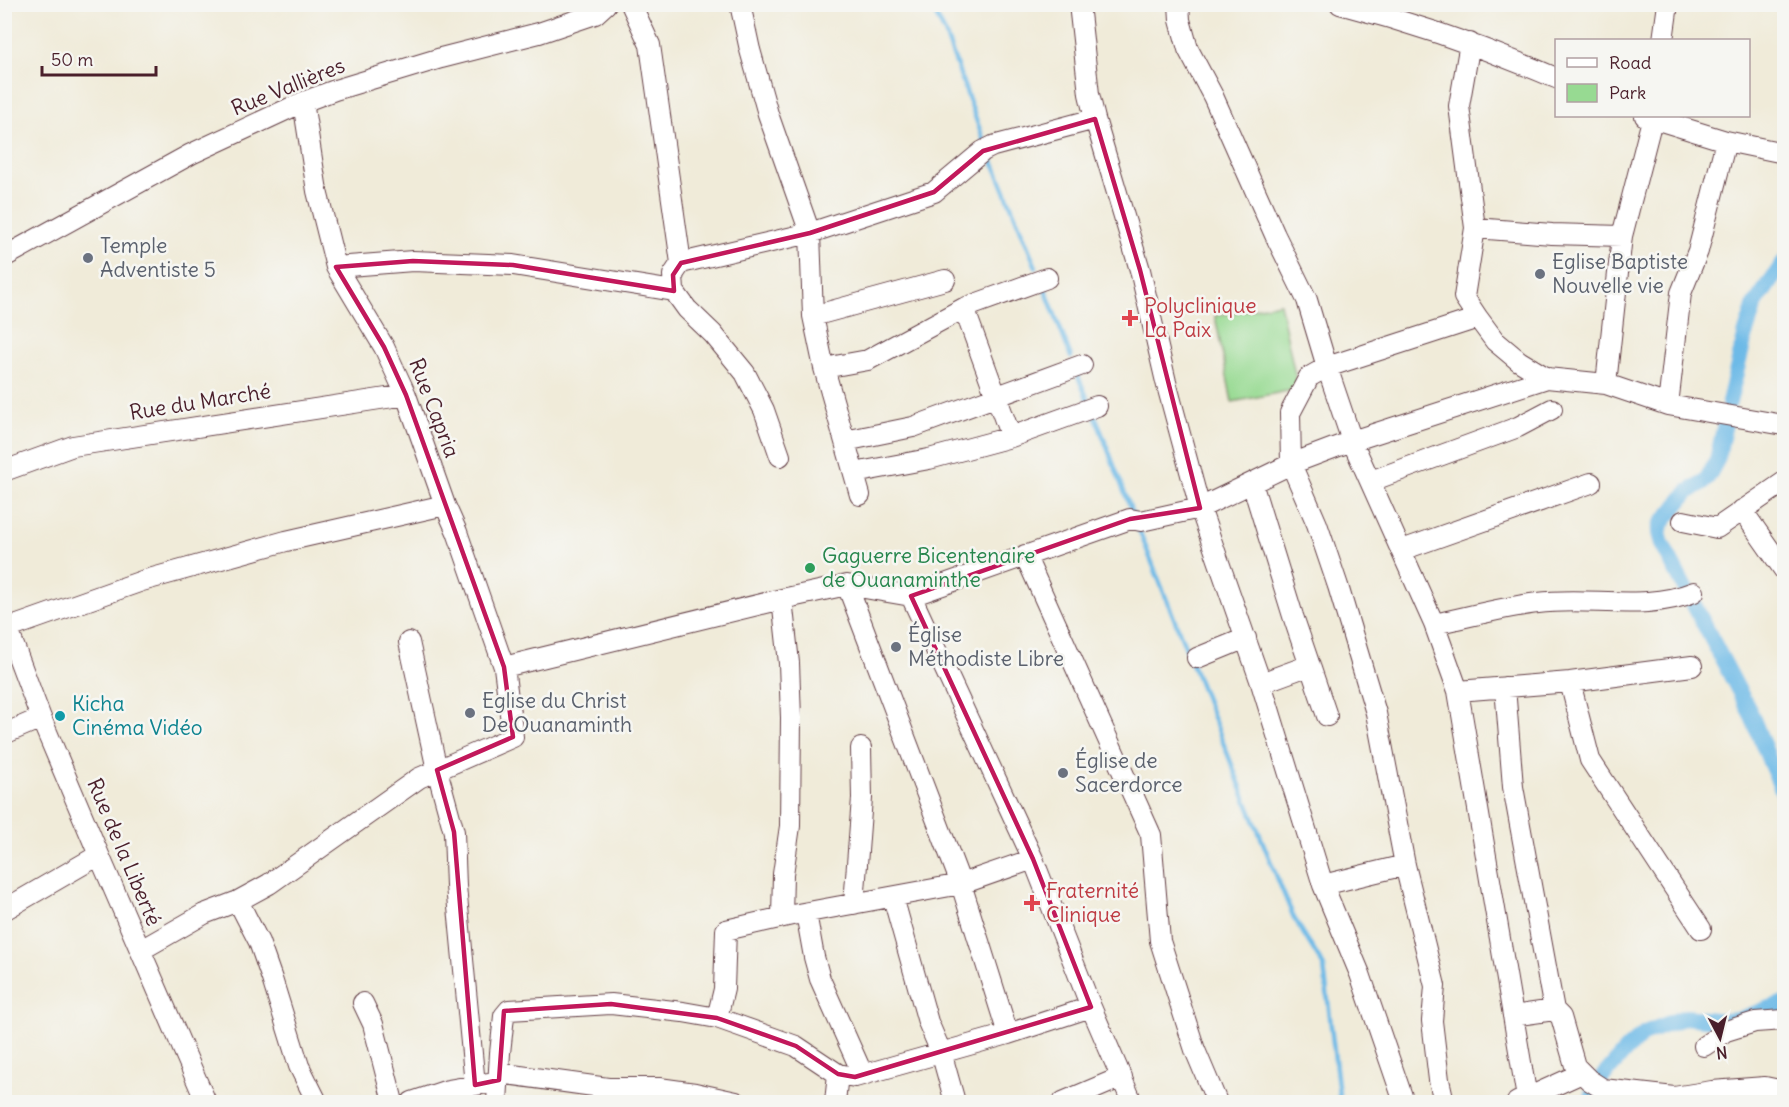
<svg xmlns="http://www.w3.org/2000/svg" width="1789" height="1107" viewBox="0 0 1789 1107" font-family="Delius,sans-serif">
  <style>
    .green { fill: #97da92; stroke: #707c5e; stroke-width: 1.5 }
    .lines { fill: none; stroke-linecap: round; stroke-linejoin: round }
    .stream { stroke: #6dbae7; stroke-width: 4.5 }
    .canal { stroke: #6dbae7; stroke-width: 16 }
    .minor-casing { stroke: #633e45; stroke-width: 22 }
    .minor { stroke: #fff; stroke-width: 20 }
    .marked { fill: none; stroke: #c2185b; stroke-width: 4.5; stroke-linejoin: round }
    .worship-dot { fill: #6b7280; stroke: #f6f6f2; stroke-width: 2 }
    .health-dot { fill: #e0444e; stroke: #f6f6f2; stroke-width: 2 }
    .leisure-dot { fill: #2e9e5b; stroke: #f6f6f2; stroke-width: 2 }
    .culture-dot { fill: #0f9aa8; stroke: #f6f6f2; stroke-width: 2 }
    .labels { text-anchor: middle; stroke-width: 5; stroke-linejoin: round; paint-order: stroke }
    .street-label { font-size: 21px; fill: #4a1f2b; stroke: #f6f6f2 }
    .worship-label { font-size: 21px; fill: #5b616d; stroke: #f6f6f2; text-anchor: start }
    .health-label { font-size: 21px; fill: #be3a42; stroke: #f6f6f2; text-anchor: start }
    .leisure-label { font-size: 21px; fill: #27864d; stroke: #f6f6f2; text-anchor: start }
    .culture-label { font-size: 21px; fill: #0d838f; stroke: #f6f6f2; text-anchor: start }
  </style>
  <rect width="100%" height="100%" fill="#f6f6f2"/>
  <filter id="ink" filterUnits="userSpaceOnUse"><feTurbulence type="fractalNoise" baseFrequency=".0167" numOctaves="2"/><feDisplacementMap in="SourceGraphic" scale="12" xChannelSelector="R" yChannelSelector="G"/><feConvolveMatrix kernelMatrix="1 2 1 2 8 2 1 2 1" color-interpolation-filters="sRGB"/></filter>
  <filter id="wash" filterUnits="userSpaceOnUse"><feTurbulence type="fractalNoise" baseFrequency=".008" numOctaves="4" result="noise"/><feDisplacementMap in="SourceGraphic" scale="24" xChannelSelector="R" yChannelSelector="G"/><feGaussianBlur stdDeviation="1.35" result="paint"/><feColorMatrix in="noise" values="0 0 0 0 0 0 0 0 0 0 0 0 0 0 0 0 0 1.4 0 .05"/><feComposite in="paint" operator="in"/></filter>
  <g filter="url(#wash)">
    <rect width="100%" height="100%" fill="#f0ebd9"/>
    <path class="green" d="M1280 303 1298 389 1232 402 1215 316Z"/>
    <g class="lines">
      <path class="stream" d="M930 4 945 33 985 144
        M990 154 1036 267
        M1044 286 1071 357
        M1077 374 1088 400
        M1094 413 1133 515
        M1137 525C1186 647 1233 770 1283 892L1294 918 1324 967 1340 1102"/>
      <path class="canal" d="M1729 402 1746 332 1755 304 1784 262
        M1726 419 1717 460 1706 480 1688 492 1661 525 1659 533 1662 544 1751 714 1770 762 1784 794
        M1590 1102 1599 1081 1627 1049 1645 1033 1685 1017 1725 1021 1737 1020 1784 1003"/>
    </g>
  </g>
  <g filter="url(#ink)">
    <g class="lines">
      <g class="minor-casing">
        <path id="minor" d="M631 4 650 45 681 263 810 233 934 192 983 151 993 146 1095 119
          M740 4 750 50 768 114 810 233 813 316 824 368 860 495
          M1079 4 1089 94 1095 119 1140 270 1166 382 1200 508 1261 683 1323 885 1360 974 1404 1102
          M1179 4 1180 20 1188 49 1213 96 1275 235 1307 300 1327 367 1352 441 1434 624 1458 691 1527 1098 1517 1102
          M1340 4C1414 23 1486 48 1556 78
          M1663 40 1668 4
          M1470 43 1459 106 1475 228 1464 297 1478 318
          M1645 116 1726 141 1784 153
          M1475 228 1552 234 1622 236
          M4 257 191 154 303 102 335 90 441 58 539 33 595 14 606 4
          M681 263 673 275 674 291 687 309 713 334 745 373 764 410 780 456
          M336 267 413 261 513 265 674 291
          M964 308 1011 437
          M813 316 945 280
          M824 368 868 360 964 308 1047 278
          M1606 384 1622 236 1653 116
          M1668 405 1681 293 1698 251 1726 141
          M845 441 913 427 1082 365
          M4 471 73 446 406 395
          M854 473 929 459 1011 437 1097 406
          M1371 481 1518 427 1552 409
          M1252 483 1293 616 1327 716
          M1742 510 1784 570
          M1683 521 1717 528 1784 482
          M1402 550 1591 483
          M1025 555 1151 835 1160 941 1195 1050 1217 1102
          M847 585 961 884 1008 1034
          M911 596 1033 859 1091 1007 1132 1102
          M782 599 789 663 791 718 790 826 783 874 782 917
          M4 619 41 718 99 855 206 1102
          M1434 624C1468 617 1503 607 1538 603 1590 596 1644 612 1694 592
          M9 628 142 581 286 541 445 505
          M409 642 437 770 454 832 456 886 475 1085
          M1197 658 1246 638
          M504 667 782 599 847 585 911 596 1130 519 1141 521 1200 508 1291 464 1352 441 1547 378
          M1570 682 1590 760 1701 929
          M1261 683 1310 665
          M1505 687 1513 787 1554 1010 1561 1017 1575 1066 1589 1080 1603 1089 1674 1097 1712 1091 1765 1087 1784 1091
          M1458 691 1570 682 1692 666
          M4 734 41 718
          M1323 885 1405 865
          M893 897 928 1022 941 1052 955 1102
          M238 901 259 942 272 979 299 1066 317 1102
          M854 904 862 798 861 748
          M4 910 99 855
          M806 913 814 957 820 979 863 1075
          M141 950 204 914 238 901 269 884 419 778 513 737 504 667 457 532 445 505 406 395 384 347 336 267 317 191 303 102
          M363 1003 373 1024 393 1102
          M1513 1016 1554 1010
          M717 1018 724 989 726 930 792 915 961 884 1033 859
          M1704 1046 1726 1031 1755 1022 1784 1020
          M499 1073 608 1088H659L695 1093 736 1102
          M1527 1098 1582 1073
          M412 1102 448 1090 488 1083
          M497 1102 500 1053 504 1016 509 1010 611 1004 683 1012 717 1018 796 1046 838 1074 855 1077 1008 1034 1091 1007
          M835 1102 838 1074
          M1063 1102 1122 1077
          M1444 1102 1439 1080 1432 1021 1435 986 1405 865 1376 713 1338 586 1317 524 1291 464 1290 413 1309 377 1327 367 1478 318 1495 341 1519 361 1547 378 1606 384 1668 405 1784 425"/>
      </g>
      <use href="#minor" class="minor"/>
    </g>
  </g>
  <path class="marked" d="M1095 119 1140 270 1200 508 1130 519 911 596 1033 859 1091 1007 855 1077 838 1074 796 1046 717 1018 611 1004 504 1011 499 1080 475 1085 454 832 437 770 513 737 504 667 406 395 384 347 336 267 413 261 513 265 674 291 673 275 681 263 810 233 934 192 983 151Z"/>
  <g class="worship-dot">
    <circle cx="88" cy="258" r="6"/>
    <circle cx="1540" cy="274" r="6"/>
    <circle cx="896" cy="647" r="6"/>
    <circle cx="470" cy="713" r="6"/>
    <circle cx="1063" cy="773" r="6"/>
  </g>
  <g class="health-dot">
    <path d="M1127 309h6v6h6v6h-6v6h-6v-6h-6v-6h6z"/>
    <path d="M1029 894h6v6h6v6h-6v6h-6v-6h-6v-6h6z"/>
  </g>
  <circle class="leisure-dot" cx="810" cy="568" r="6"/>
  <circle class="culture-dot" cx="60" cy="716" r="6"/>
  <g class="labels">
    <g class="street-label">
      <text transform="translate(288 87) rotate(-22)" y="7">Rue Vallières</text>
      <text transform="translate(200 402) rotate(-9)" y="7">Rue du Marché</text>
      <text transform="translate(434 408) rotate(69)" y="7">Rue Capria</text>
      <text transform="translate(124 852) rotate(67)" y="7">Rue de la Liberté</text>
    </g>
    <g class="worship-label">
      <text x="100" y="253">Temple<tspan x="100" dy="24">Adventiste 5</tspan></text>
      <text x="1552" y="269">Eglise Baptiste<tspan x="1552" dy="24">Nouvelle vie</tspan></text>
      <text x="908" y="642">Église<tspan x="908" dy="24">Méthodiste Libre</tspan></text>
      <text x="482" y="708">Eglise du Christ<tspan x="482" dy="24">De Ouanaminth</tspan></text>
      <text x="1075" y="768">Église de<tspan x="1075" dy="24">Sacerdorce</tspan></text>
    </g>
    <g class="health-label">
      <text x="1144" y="313">Polyclinique<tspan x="1144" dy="24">La Paix</tspan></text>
      <text x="1046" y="898">Fraternité<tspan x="1046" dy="24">Clinique</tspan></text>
    </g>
    <g class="leisure-label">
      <text x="822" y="563">Gaguerre Bicentenaire<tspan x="822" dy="24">de Ouanaminthe</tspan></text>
    </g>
    <g class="culture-label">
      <text x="72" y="711">Kicha<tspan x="72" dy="24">Cinéma Vidéo</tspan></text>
    </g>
  </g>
  <rect width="1789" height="1107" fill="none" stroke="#f6f6f2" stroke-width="24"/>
  <rect x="1555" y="39" width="195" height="78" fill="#f6f6f2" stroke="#b1a0a2" stroke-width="1.5"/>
  <rect x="1567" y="58" width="30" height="9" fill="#ffffff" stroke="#b1a0a2" stroke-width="1.5"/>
  <text x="1609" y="69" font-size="18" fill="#4a1f2b">Road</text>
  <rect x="1567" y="84" width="30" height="18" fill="#97da92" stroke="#b1a0a2" stroke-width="1.5"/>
  <text x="1609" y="99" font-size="18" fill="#4a1f2b">Park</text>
  <g transform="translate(1720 1038) rotate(173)" stroke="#f6f6f2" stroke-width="4.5" paint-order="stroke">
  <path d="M0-4.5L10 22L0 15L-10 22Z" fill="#4a1f2b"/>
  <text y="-9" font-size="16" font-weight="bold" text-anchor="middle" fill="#4a1f2b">N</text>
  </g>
  <path d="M42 66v9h114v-9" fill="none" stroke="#4a1f2b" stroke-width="3"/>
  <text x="51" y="66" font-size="18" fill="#4a1f2b" stroke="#f6f6f2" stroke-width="4.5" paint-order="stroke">50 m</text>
</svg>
